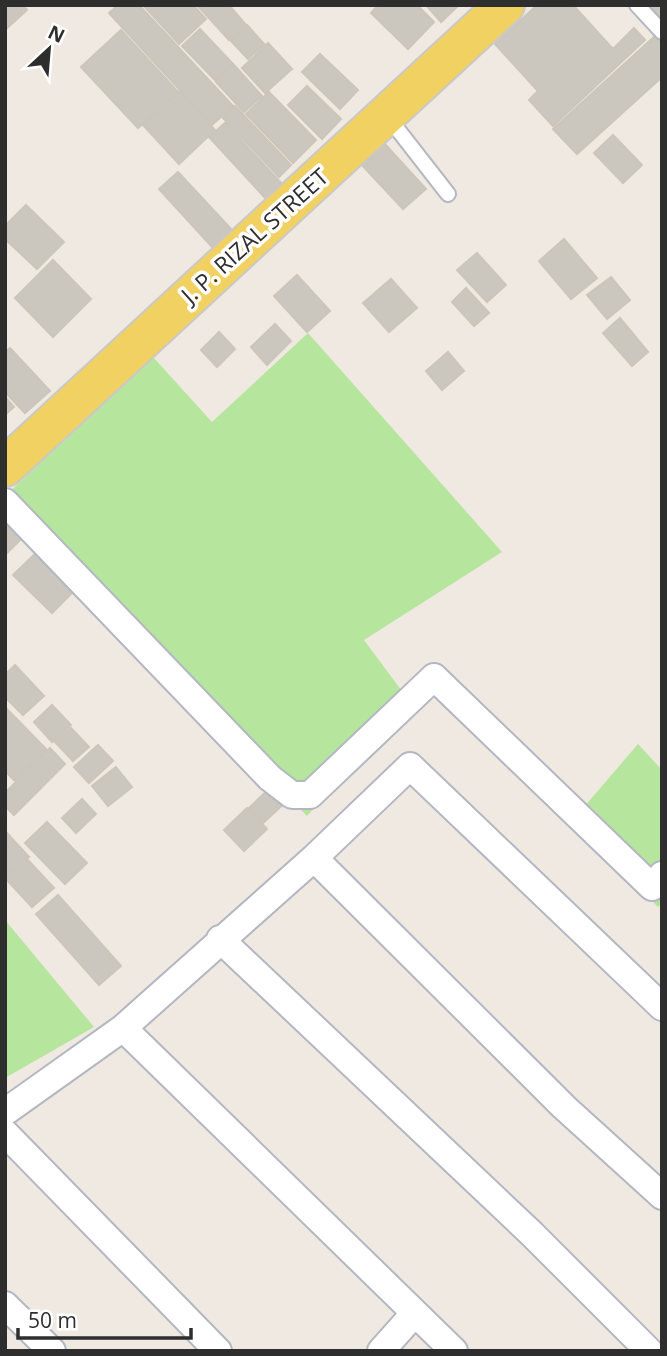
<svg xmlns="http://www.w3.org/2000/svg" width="667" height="1356" viewBox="0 0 667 1356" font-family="'Open Sans',sans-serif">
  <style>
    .green { fill: #b6e59e }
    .building { fill: #cbc7bf; stroke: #cbc5ba; stroke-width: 2 }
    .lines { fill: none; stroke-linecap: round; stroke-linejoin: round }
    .lane-casing { stroke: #b4b7c1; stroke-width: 18 }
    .street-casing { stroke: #b4b7c1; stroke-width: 30 }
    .primary-casing { stroke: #c9c9c9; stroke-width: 42 }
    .lane { stroke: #fff; stroke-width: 14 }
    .street { stroke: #fff; stroke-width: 26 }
    .primary { stroke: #f2d163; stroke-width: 38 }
    .labels { text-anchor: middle; stroke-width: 7; stroke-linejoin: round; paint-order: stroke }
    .street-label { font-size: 23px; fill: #2e2e2e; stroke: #fff }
  </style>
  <rect width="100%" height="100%" fill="#efe9e1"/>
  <path class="green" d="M308 333 502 552 364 640 410 702 307 816 5 502V496L153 357 212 422Z
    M638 744 662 770V903L658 907 572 821Z
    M5 920 94 1027 5 1078Z"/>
  <path class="building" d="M5 5H23L27 10 5 30Z
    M118 5H139L233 106 212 125 109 13Z
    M143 5H193L206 19 179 44Z
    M197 5H229L246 25 229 40Z
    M378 5H417L434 22 408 49 371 13Z
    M426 5H459L441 22Z
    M537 5H573L613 49 634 28 645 40 553 126 529 100 538 91 495 44Z
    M647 5H662V19Z
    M247 25 264 44 248 59 231 41Z
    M200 29 233 64 215 80 182 46Z
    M121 30 178 92 138 128 81 67Z
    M655 36 662 43V77L577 154 553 129Z
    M268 43 292 69 265 93 242 68Z
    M320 54 358 90 340 109 302 72Z
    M234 65 262 96 244 112 216 82Z
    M307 86 341 119 322 139 288 105Z
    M179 92 215 130 179 164 143 125Z
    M269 92 316 140 293 163 246 114Z
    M235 106 291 165 279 177 223 118Z
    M225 123 283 185 267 200 209 137Z
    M613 135 642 165 623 183 594 153Z
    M383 142 426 189 403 209 360 163Z
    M178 172 232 230 213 248 159 189Z
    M26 205 64 242 37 269 5 239V226Z
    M564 239 597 278 571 299 539 261Z
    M477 253 506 285 487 302 457 270Z
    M53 260 91 299 53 337 15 298Z
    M297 275 330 311 307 332 274 296Z
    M611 277 630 300 607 319 587 295Z
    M391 279 417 308 389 332 363 303Z
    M466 288 489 313 474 326 452 302Z
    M620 318 648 352 632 366 603 333Z
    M275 324 291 341 267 365 251 347Z
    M219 332 235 349 217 367 201 350Z
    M10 348 50 391 25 413 5 392V352Z
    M448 352 464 371 442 390 426 371Z
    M5 397 14 407 5 415Z
    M5 504 31 529 5 555Z
    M38 551 76 589 52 613 13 575Z
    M15 665 44 696 23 715 5 697V670L7 673Z
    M52 705 71 725 52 742 34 722Z
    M5 707 47 750 15 781 5 771Z
    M71 728 89 747 73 761 55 742Z
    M98 745 113 761 89 783 74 767Z
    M50 748 65 764 14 815 5 806V793Z
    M116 767 132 787 108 806 92 786Z
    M274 784 289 799 263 823 249 808Z
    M82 799 96 814 76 833 62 818Z
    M247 808 267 829 244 851 224 830Z
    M47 822 87 863 65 884 25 843Z
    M5 831 29 857 5 878Z
    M27 859 54 888 32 907 5 878Z
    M58 895 121 966 99 985 36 914Z"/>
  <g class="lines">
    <g class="lane-casing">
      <path id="lane" d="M637 5 662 32
        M388 117 448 194"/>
    </g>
    <g class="street-casing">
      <path id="street" d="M5 502 270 778 292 795H310L434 677 652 887 662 875
        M314 858 564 1107 662 1196
        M220 939 532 1234 649 1351
        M123 1028 454 1351
        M5 1112 123 1028 314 858 410 766 662 1007
        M5 1133 218 1351
        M5 1305 52 1351
        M381 1351 414 1314"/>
    </g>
    <g class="primary-casing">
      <path id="primary" d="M5 467 505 5"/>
    </g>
    <use href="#lane" class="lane"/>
    <use href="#street" class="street"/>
    <use href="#primary" class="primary"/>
  </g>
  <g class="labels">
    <g class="street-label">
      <text transform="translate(255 236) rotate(-42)" y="8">J. P. RIZAL STREET</text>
    </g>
  </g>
  <rect width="667" height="1356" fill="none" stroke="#2e2e2e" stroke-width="14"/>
  <g transform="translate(49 49) rotate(26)" stroke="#ffffff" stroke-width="5" paint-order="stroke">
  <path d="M0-5L12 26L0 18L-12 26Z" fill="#2e2e2e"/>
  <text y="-10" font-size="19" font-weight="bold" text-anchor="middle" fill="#2e2e2e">N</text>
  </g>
  <path d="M18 1328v10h173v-10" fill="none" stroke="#2e2e2e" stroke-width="3.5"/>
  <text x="28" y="1328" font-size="21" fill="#2e2e2e" stroke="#ffffff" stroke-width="5" paint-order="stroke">50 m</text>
</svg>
